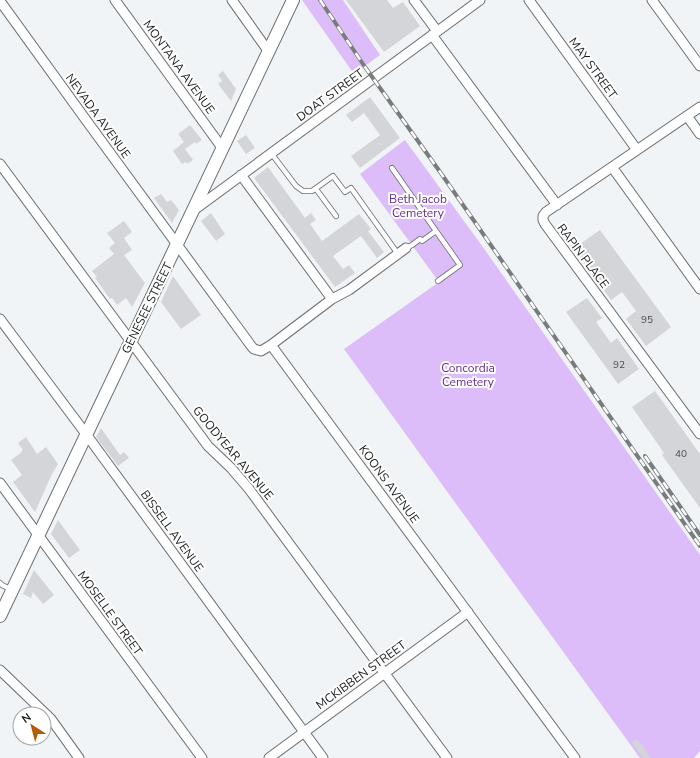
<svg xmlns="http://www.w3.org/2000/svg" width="700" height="758" viewBox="0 0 700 758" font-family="'Nunito Sans',sans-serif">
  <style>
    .green { fill: #ddbdf9 }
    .building { fill: #d4d5d8 }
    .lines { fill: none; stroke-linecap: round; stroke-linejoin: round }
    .lane-casing { stroke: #6c6e70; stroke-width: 6 }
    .street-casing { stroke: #6c6e70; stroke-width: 11 }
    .secondary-casing { stroke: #6c6e70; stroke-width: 14 }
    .lane { stroke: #fff; stroke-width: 4.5 }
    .street { stroke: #fff; stroke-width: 9 }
    .secondary { stroke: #fff; stroke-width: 12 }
    .rail-casing { stroke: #797c7d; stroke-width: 4 }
    .rail { stroke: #fff; stroke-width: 2.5; stroke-dasharray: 8; stroke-linecap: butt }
    .labels { text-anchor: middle; stroke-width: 4; stroke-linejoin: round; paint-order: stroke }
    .number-label { font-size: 10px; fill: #484a4b }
    .street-label { font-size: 12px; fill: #1a1b1c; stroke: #fff }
    .park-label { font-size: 12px; fill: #682d90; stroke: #fff }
  </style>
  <rect width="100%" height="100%" fill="#f0f4f6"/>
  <path class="green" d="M302 0H343L380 55 354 74Z
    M405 140 485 250 700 555V751L694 758H640L344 349 439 282 360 174Z"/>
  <path class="building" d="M346 0H387L393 8 403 2 420 26 384 52Z
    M223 71 236 89 231 101 218 84 222 81 218 75Z
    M370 97 400 138 360 168 351 156 380 135 364 113 352 122 346 115Z
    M190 125 202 140 196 144 195 142 185 149 193 160 187 164 186 162 182 164 173 151 184 142 178 134Z
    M246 135 255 148 246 154 237 141Z
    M268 167 305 218 311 213 316 220 310 224 322 241 359 214 371 229 368 231 384 252 377 258 361 236 333 256 343 269 349 265 355 273 335 287 254 178Z
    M161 194 167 202 171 200 179 210 172 223 154 198Z
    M211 213 225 234 216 241 201 221Z
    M124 221 132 232 124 238 132 250 124 255 145 283 132 307 126 298 117 305 112 298 110 299 95 278 97 277 92 271 114 254 109 248 115 243 107 233Z
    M600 230 671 327 646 346 626 319 636 311 622 292 611 300 574 248Z
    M173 276 201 315 181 329 161 302Z
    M587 298 602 318 596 322 611 343 617 338 639 369 618 384 566 312Z
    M655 391 700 454V508L662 455 664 453 632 407Z
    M101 428 120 455 124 452 129 458 118 466 96 437Z
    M26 437 37 454 46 447 58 464 52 474 35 512 13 482 22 475 11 460 22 452 21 451 23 450 18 443Z
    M58 520 80 550 69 558 51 534Z
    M34 570 54 595 43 604 33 592 31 598 23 594Z
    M637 739 651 758H643L632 742Z"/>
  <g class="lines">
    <g class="lane-casing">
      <path id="lane" d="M271 153 296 186 303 191H312L333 176 345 192 351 188 398 254
        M392 168 436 231 422 241 420 239 412 245 406 248
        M316 189 336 216
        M436 231 460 265 438 281
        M0 583 2 585 12 590"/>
    </g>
    <g class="street-casing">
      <path id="street" d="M115 0 223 149
        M232 0 269 52
        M414 0 437 31
        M529 0 637 150
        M652 0 700 66
        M0 1 86 120 252 347 254 349 261 351 271 345 575 758
        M432 35 557 205
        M700 107 546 212 543 216V220L545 224 700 434
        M687 116 700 134
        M0 164 208 446 231 468 249 489 447 758
        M612 167 700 289
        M241 175 332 299
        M194 210 480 0
        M0 319 86 434 323 758
        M271 345 332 299 349 290 406 248
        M0 483 202 758
        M0 670 51 719 79 758
        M269 758 468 612"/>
    </g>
    <g class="secondary-casing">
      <path id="secondary" d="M0 616 293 0"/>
    </g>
    <use href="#lane" class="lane"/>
    <use href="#street" class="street"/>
    <use href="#secondary" class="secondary"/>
    <g class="rail-casing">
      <path id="rail" d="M320 0 365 67 438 169 700 546
        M645 456 700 535"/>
    </g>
    <use href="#rail" class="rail"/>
  </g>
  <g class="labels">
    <g class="number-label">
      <text x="647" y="323">95</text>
      <text x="619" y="368">92</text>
      <text x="681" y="457">40</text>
    </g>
    <g class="street-label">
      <text transform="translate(179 67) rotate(54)" y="4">MONTANA AVENUE</text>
      <text transform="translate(593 68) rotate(54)" y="4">MAY STREET</text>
      <text transform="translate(330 95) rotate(-36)" y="4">DOAT STREET</text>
      <text transform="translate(98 116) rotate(54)" y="4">NEVADA AVENUE</text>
      <text transform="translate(583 256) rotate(53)" y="4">RAPIN PLACE</text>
      <text transform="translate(147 308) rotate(-64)" y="4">GENESEE STREET</text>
      <text transform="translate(233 453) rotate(50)" y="4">GOODYEAR AVENUE</text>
      <text transform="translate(389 484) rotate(54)" y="4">KOONS AVENUE</text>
      <text transform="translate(172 531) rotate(54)" y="4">BISSELL AVENUE</text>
      <text transform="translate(110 613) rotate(54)" y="4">MOSELLE STREET</text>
      <text transform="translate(361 675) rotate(-36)" y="4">MCKIBBEN STREET</text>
    </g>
    <g class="park-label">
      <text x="418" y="203">Beth Jacob<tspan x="418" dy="14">Cemetery</tspan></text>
      <text x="468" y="372">Concordia<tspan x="468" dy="14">Cemetery</tspan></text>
    </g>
  </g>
  <g transform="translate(32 726) rotate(324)"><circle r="19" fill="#ffffff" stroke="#a3a4a4"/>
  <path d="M0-3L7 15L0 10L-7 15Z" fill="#b75b02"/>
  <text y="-6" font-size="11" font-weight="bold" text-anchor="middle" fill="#1a1b1c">N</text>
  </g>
</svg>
